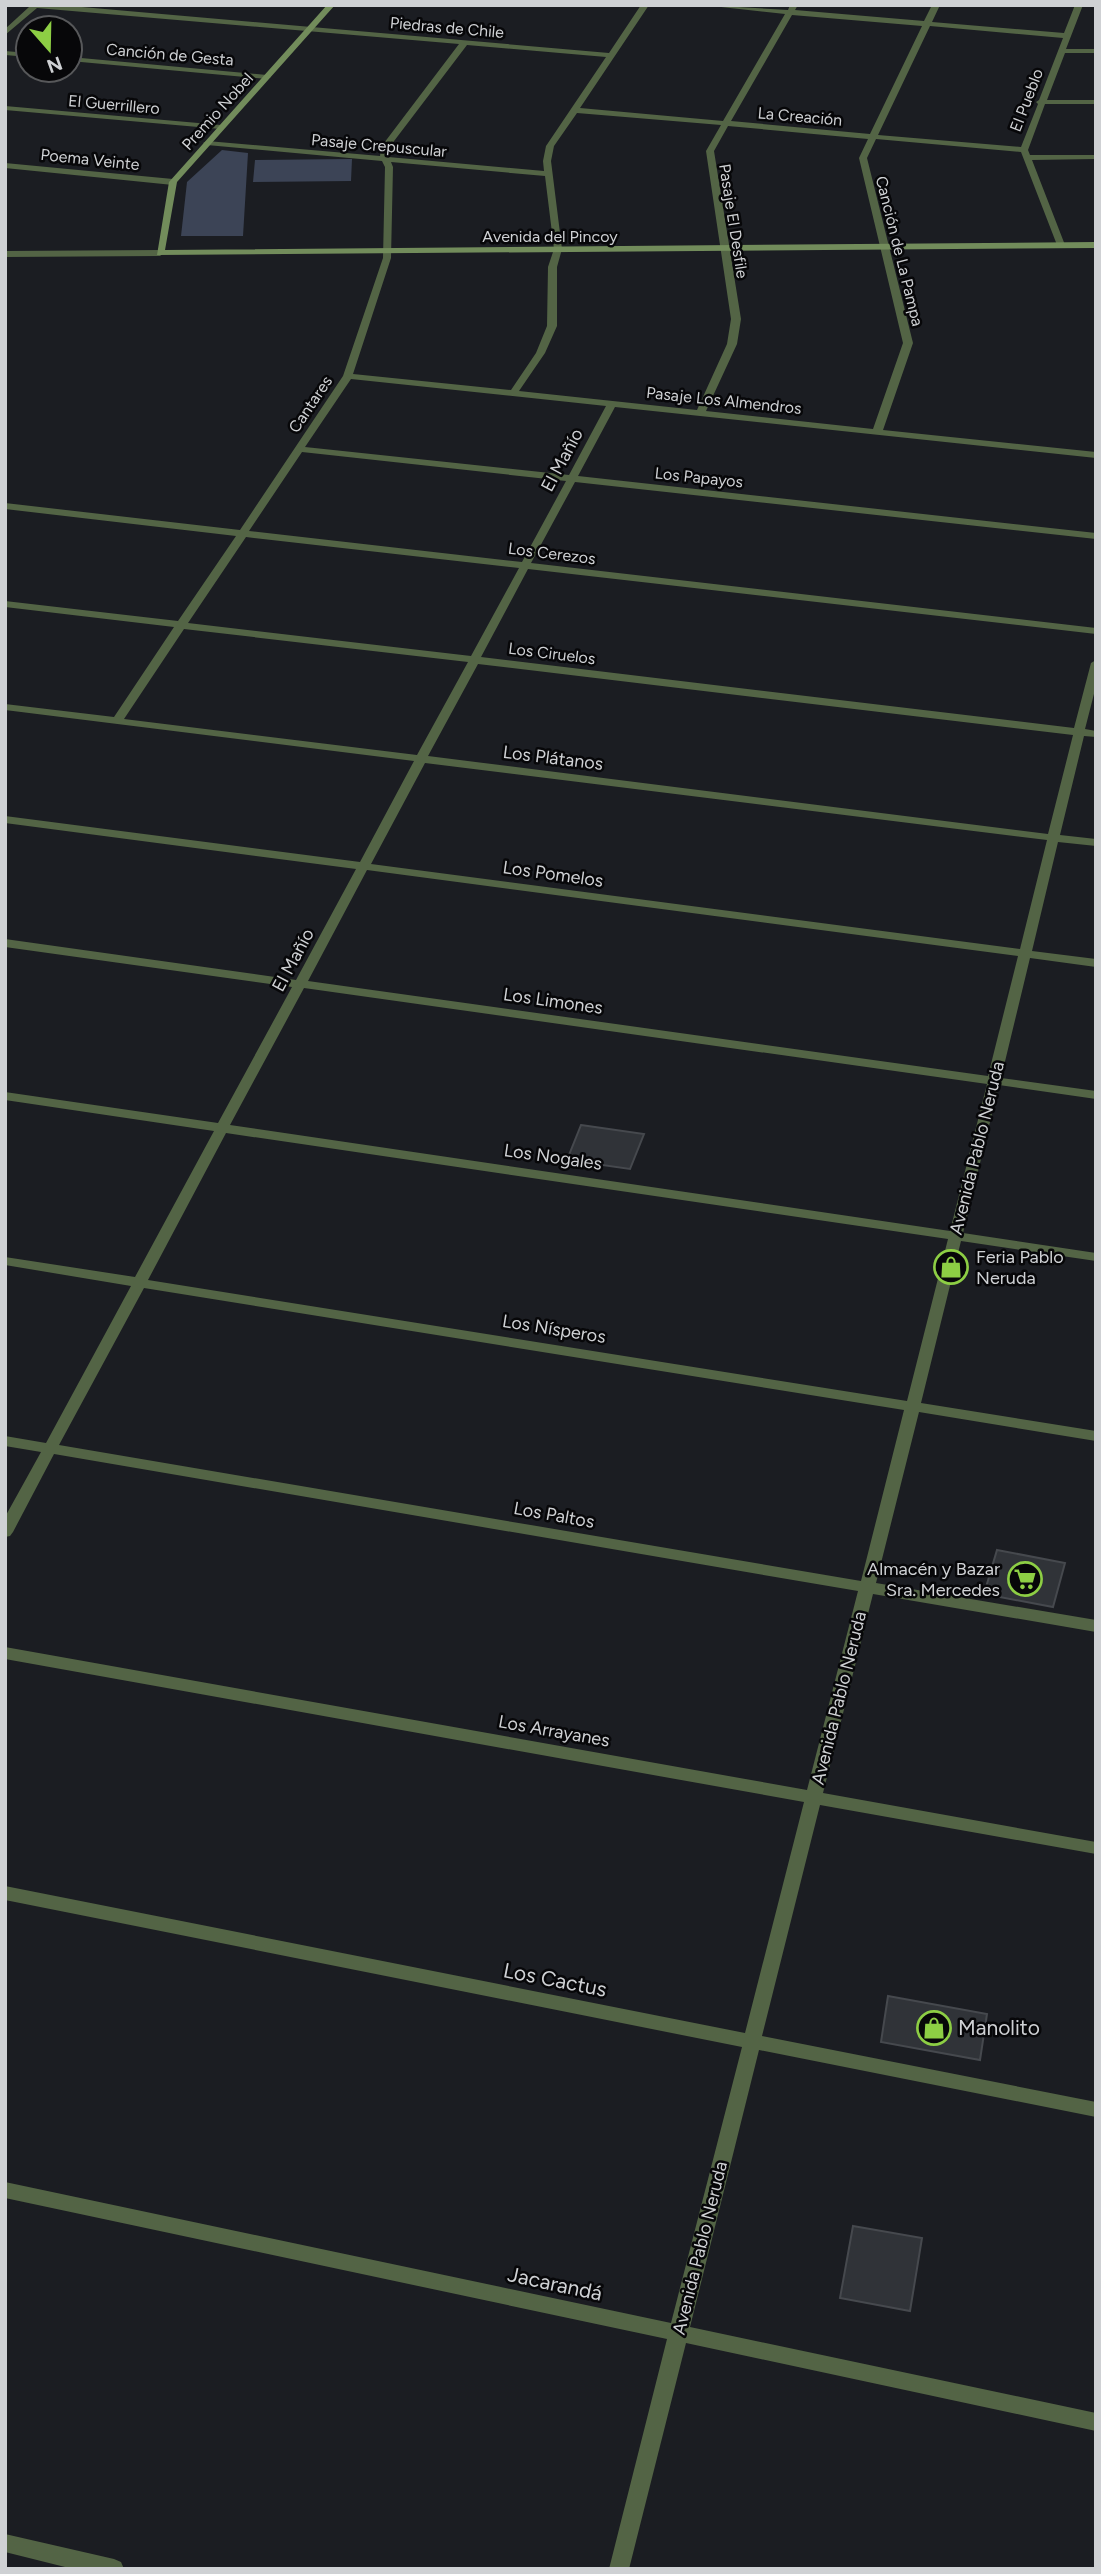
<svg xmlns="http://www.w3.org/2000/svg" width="1101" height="2574" viewBox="0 0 1101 2574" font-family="Figtree,sans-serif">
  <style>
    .green { fill: #3c4456 }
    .building { fill: #303338; stroke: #46494e; stroke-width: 2 }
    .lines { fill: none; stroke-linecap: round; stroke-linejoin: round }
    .street { fill: #536445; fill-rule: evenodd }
    .secondary { fill: #728c5b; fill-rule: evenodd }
    .labels { text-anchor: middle; stroke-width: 5; stroke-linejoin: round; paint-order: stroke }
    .far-street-label { font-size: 16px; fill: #cfd1d4; stroke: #070709 }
    .street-label { font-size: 18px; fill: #cfd1d4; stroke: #070709 }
    .poi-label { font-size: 18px; fill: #cfd1d4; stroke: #070709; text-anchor: start }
    .near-street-label { font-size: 21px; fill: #cfd1d4; stroke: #070709 }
    .near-poi-label { font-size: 21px; fill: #cfd1d4; stroke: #070709; text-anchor: start }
  </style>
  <rect width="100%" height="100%" fill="#1b1d22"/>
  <path class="green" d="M222 150 248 153 243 236H181L187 182Z
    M352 159 351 181 253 182 255 160Z"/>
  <path class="building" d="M581 1125 644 1134 630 1169 567 1160Z
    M997 1550 1065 1563 1053 1607 984 1594Z
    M888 1996 987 2014 980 2060 881 2042Z
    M853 2226 922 2238 910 2311 840 2298Z"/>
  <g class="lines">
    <path class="street" d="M26 5H59L609 53 641 5H649L580 108 723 121 785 14 703 5 788 10 790 5H798L795 10 924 21 932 5H940L932 22 1064 33 1075 5H1083L1066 49H1096V53H1065L1047 100H1096V104H1045L1028 150 1030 155H1096V159L1032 160 1065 245 1064 247 1057 245 1021 152 876 139 867 158 913 343 883 430 1096 452V458L615 407 578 476 1096 533V539L575 482 531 563 1096 628V634L528 569 481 657 1074 728 1091 663 1096 660V686L1085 729 1096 731V737L1084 736 1060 835 1096 839V846L1058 842 1032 951 1096 959V967L1030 958 1001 1078 1096 1091V1099L999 1085 963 1233 1096 1253V1261L961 1241 921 1403 1096 1431V1441L919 1412 876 1583 1096 1620V1632L873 1594 823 1793 1096 1842V1854L820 1805 762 2036 1096 2102V2117L759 2050 690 2327 1096 2413V2431L686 2343 629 2569H609L667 2339 5 2198V2182L671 2323 742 2047 5 1900V1886L745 2033 804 1802 5 1659V1647L807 1790 858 1591 54 1454 13 1532 10 1536 5 1537V1517L41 1452 5 1446V1436L46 1443 131 1286 5 1265V1257L135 1277 214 1131 5 1100V1092L218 1123 292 987 5 947V939L296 980 356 869 5 823V816L360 862 414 761 5 710V704L114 717 174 627 5 607V601L178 621 236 536 5 509V503L240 530 343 376 383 258 385 167 382 161 207 145 203 143 207 141 380 156 381 147 459 44 37 8 5 35V29L29 7ZM792 15 922 26 870 134 731 121ZM930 26 1063 38 1039 100 1036 102 1038 104 1021 147 878 135ZM467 45 606 57 546 146 543 161 544 171 388 157V149ZM577 113 721 125 706 151 731 319 727 344 697 410 519 391 545 353 557 326V267L562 249 551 161 554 146ZM728 126 868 139 859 158 903 343 873 429 706 411 737 344 741 319 714 151ZM391 162 545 176 554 249 548 267 547 326 536 353 511 390 353 374 391 258 393 167ZM351 379 606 406 569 475 305 447ZM302 452 566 481 522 562 249 531ZM246 537 519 568 471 656 188 623ZM184 629 468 662 417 755 124 719ZM478 664 1073 735 1048 834 428 756ZM425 763 1047 840 1020 949 371 864ZM367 870 1018 956 988 1076 308 981ZM304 988 987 1084 950 1231 230 1125ZM226 1133 948 1239 907 1401 148 1280ZM144 1288 904 1410 861 1581 59 1445Z
      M5 51 28 53V57L5 55Z
      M70 57 267 75 271 77 267 79 70 61Z
      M5 106 221 125 225 127 221 129 5 110Z
      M5 163 173 179 177 182 173 185 5 168Z
      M5 251 160 250 164 253 160 256 5 257Z
      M5 2534 114 2559 121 2562 124 2569H73L5 2552Z"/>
    <path class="secondary" d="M327 5H335L177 182 165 250 1096 242V248L157 255 169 182Z"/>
  </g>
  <defs>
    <g id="shop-ring" transform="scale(1.75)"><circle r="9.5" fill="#070709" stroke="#8dce44" stroke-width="1.5"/><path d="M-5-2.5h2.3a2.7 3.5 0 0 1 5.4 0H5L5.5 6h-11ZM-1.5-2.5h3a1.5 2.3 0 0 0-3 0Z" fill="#8dce44"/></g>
    <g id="supermarket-ring" transform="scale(1.75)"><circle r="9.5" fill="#070709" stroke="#8dce44" stroke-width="1.5"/><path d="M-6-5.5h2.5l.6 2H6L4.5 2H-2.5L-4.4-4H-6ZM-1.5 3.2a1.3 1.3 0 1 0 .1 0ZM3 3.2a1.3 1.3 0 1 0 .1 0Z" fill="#8dce44"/></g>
  </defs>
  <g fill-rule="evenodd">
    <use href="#shop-ring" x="951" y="1267"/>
    <use href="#supermarket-ring" x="1025" y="1579"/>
    <use href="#shop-ring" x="934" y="2028"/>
  </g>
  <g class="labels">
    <g class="far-street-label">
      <text transform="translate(447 27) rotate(5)" y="6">Piedras de Chile</text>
      <text transform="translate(170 54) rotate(5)" y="6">Canción de Gesta</text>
      <text transform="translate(1026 100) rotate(-69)" y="6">El Pueblo</text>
      <text transform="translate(114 104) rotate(5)" y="6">El Guerrillero</text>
      <text transform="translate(217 111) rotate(-48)" y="6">Premio Nobel</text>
      <text transform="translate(800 116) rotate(5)" y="6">La Creación</text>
      <text transform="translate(379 145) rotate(5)" y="6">Pasaje Crepuscular</text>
      <text transform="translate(90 159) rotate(6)" y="6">Poema Veinte</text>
      <text transform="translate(734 221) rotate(81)" y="6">Pasaje El Desfile</text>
      <text x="550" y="242">Avenida del Pincoy</text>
      <text transform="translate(900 251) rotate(76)" y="6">Canción de La Pampa</text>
      <text transform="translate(724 400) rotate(6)" y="6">Pasaje Los Almendros</text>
      <text transform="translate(310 404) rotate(-56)" y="6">Cantares</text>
      <text transform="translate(699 477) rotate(6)" y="6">Los Papayos</text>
      <text transform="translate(552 553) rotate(7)" y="6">Los Cerezos</text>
      <text transform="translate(552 653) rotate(7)" y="6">Los Ciruelos</text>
    </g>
    <g class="street-label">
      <text transform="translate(562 460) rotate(-62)" y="6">El Mañío</text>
      <text transform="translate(553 758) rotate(7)" y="6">Los Plátanos</text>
      <text transform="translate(553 874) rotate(8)" y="6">Los Pomelos</text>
      <text transform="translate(293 960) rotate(-62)" y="6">El Mañío</text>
      <text transform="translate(553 1001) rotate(8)" y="6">Los Limones</text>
      <text transform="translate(977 1148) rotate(-76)" y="6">Avenida Pablo Neruda</text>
      <text transform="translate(553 1157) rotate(8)" y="6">Los Nogales</text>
      <text transform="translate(554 1329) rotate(9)" y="6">Los Nísperos</text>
      <text transform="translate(554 1515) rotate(10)" y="6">Los Paltos</text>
      <text transform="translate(839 1698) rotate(-76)" y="6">Avenida Pablo Neruda</text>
      <text transform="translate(554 1731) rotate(10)" y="6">Los Arrayanes</text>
      <text transform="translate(700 2248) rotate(-76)" y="6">Avenida Pablo Neruda</text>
    </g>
    <g class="poi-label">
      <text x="976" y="1263">Feria Pablo<tspan x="976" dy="21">Neruda</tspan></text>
      <text x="1000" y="1575" text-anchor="end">Almacén y Bazar<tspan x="1000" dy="21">Sra. Mercedes</tspan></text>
    </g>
    <g class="near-street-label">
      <text transform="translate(555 1980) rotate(11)" y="7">Los Cactus</text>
      <text transform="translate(555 2284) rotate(12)" y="7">Jacarandá</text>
    </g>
    <g class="near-poi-label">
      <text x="958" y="2035">Manolito</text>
    </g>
  </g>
  <rect width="1101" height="2574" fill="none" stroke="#cfd1d4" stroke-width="14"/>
  <g transform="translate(49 49) rotate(160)"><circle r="33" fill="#070709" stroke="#57585a" stroke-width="2"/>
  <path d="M0-5L12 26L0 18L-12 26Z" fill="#8dce44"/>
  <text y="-10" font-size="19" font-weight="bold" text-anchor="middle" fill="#cfd1d4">N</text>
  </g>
</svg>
